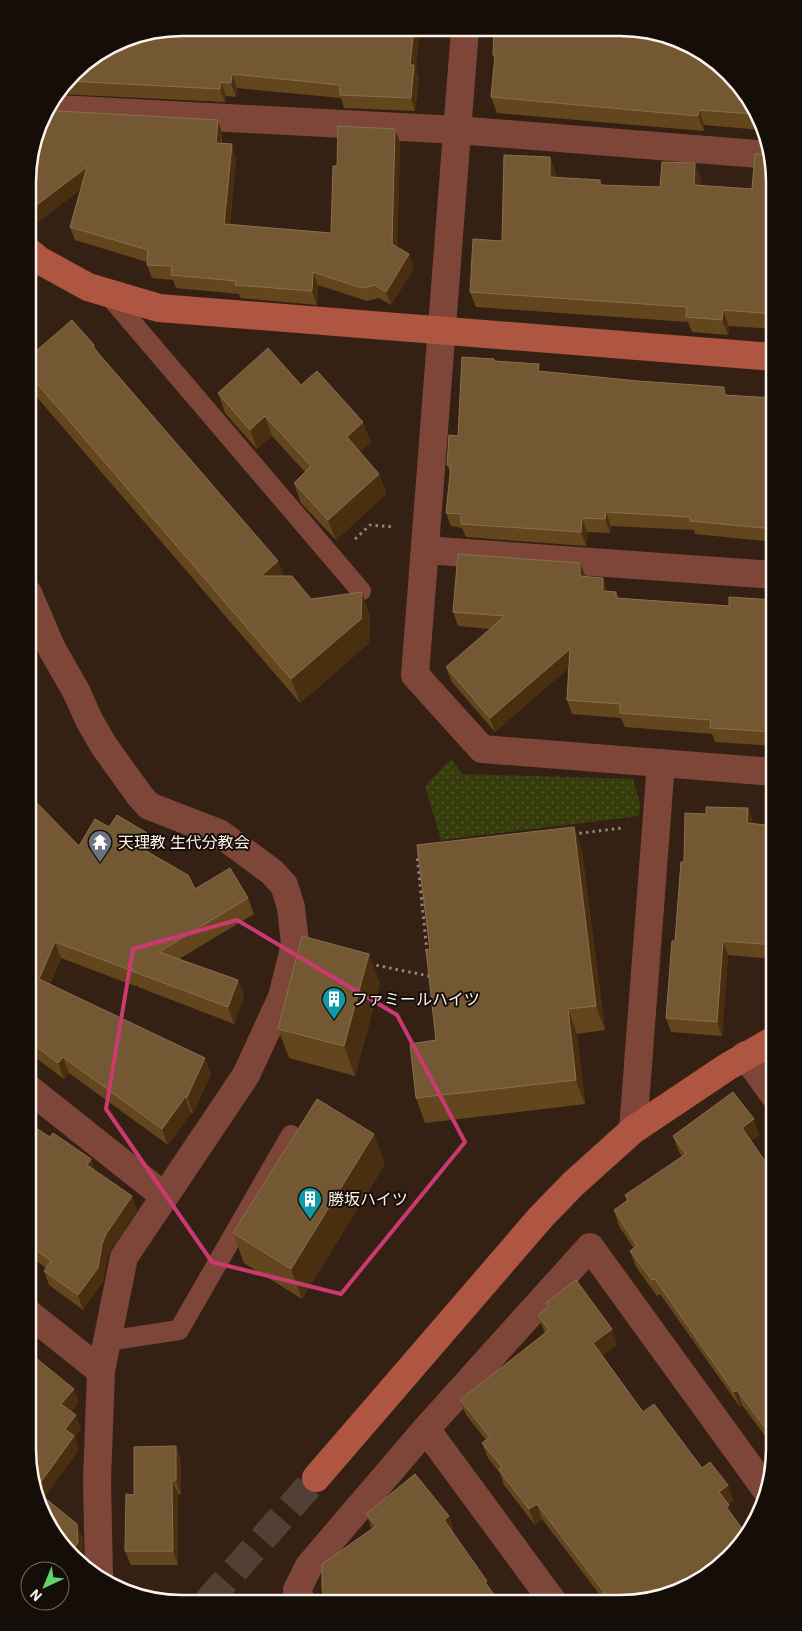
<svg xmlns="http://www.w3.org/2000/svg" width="802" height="1631" viewBox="0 0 802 1631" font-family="'IBM Plex Sans','Noto Sans JP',sans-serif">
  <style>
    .park { fill: url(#park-dots) }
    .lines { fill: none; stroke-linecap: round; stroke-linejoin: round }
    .secondary-tunnel { stroke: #524034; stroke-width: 28; stroke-dasharray: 28 14; stroke-linecap: butt }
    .path { stroke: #93847a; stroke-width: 3; stroke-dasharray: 2.5 4; stroke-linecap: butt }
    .lane { stroke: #7e4639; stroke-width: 20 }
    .street { stroke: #7e4639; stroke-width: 28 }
    .secondary { stroke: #af5642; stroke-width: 28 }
    .wall { fill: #63461d }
    .shaded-wall { fill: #492f10 }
    .building { fill: #735833; stroke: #897050 }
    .marked { fill: none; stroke: #cb3971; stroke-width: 4; stroke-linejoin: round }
    .labels { text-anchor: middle; stroke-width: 4; stroke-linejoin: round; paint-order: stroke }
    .poi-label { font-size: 16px; fill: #fdf2ec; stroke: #150d07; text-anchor: start }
    .rim { fill: none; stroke: #fdf2ec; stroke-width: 2.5 }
  </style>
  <defs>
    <pattern id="park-dots" width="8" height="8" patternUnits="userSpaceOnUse" patternTransform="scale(1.25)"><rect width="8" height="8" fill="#363c0c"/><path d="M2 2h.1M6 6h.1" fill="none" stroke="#545930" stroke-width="1.8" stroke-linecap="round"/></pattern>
  </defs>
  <rect width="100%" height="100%" fill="#342114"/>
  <path class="park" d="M451 759 462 774 633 779 640 803 639 816 441 840 425 786Z"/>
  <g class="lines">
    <path class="secondary-tunnel" d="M207 1602 316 1478"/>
    <path class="path" d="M355 539 370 525 393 527
      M573 834 623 828
      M420 854 417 855 427 952
      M370 964 429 976V973"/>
    <path class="lane" d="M106 292 361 591
      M107 1341 179 1330 291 1135"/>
    <path class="street" d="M465 29 415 675 482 749 774 772
      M42 120 58 109 457 130 770 155
      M425 550 774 575
      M28 593 52 649 76 691 89 720 104 746 140 796 149 806 219 833 272 872 284 885 291 907 295 944 282 997 246 1075 124 1257 101 1371 97 1480 99 1578
      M745 1055 774 1095
      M28 1088 164 1196
      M633 1130 661 763
      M28 1313 101 1371
      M426 1429 554 1603
      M302 1603 297 1590 309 1566 426 1429 590 1247 767 1491"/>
    <path class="secondary" d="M29 252 39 260 88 287 159 308 774 357
      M316 1478 541 1217 573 1184 633 1130 727 1067 774 1040"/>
  </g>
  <path class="wall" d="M493 55 722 66 766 133 768 140 764 139 761 130 704 125V131L497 113 491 97 495 60Z
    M80 66 416 70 419 79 415 111 344 108 341 98 237 88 236 97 226 96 225 102 59 94Z
    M218 120 222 133V143L236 158 230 224 331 233 337 166 395 129 400 143 397 247 414 268 391 305 379 298 367 301 318 285 317 305 240 298 239 294 176 288 173 280 152 278 147 265V262L75 240 70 227 81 189 35 224 29 215V162Z
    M556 173V178L600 180 602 185 660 187 701 179 700 186 752 189 774 182V329L729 326 728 335 692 332 688 322 476 307 470 292 502 241Z
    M94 345 96 350 278 561 284 576 311 599 370 616 369 643 300 703 29 388V357Z
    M494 359 495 361 541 372 638 381 724 387 727 395 774 398V542L695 534 694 530 611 526 610 533 587 532 586 546 466 537 462 528 451 526 446 513 450 473 447 465Z
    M301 385 371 442 360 452 379 474 386 494 336 540 301 503 294 483 305 472 272 436 257 449 225 413 218 393Z
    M585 576 608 591 616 592 619 598 729 606 774 600V746L715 742 712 734 625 727 621 718 572 714 567 700 568 668 495 732 451 681 446 667 490 629 458 626 453 612Z
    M28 705 32 728 28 729Z
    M28 797 79 846 109 827 153 849 150 853 195 889 248 898 254 914 179 959 238 980 244 996 234 1024 138 987 137 985 135 986 61 958 50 984 211 1074 193 1113H191L168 1145 69 1073 64 1079 28 1052Z
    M748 808 753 823 774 826V959L728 955 722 1036 671 1032 666 1018 684 862 706 814Z
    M574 827 582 851 605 1030 577 1034 585 1104 425 1123 416 1098 436 1040 430 950Z
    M380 983 355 1076 289 1058 278 1029Z
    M28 1123 95 1171 132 1196 137 1210 111 1249 107 1258 103 1282 83 1310 49 1285 44 1271 46 1268 28 1255Z
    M759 1135 751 1141 774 1174V1448L742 1405 740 1407 660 1294 657 1296 636 1267 630 1251 634 1249 619 1226 614 1210 627 1201 625 1195 682 1156 679 1152 673 1136Z
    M385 1164 302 1299 244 1263 233 1233Z
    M546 1303 612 1329 617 1345 602 1355 643 1412 702 1468 728 1485 733 1501 728 1504 620 1604 606 1603 542 1519 535 1525 504 1485 500 1473 488 1458 482 1443 486 1440 466 1415 460 1400 545 1333 544 1331 538 1315 548 1308Z
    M176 1446 181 1461V1494H178V1565H131L125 1551Z
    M366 1514 454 1530 372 1529Z"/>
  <path class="shaded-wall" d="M414 29H420L416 70 419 79 415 111 411 98 410 65Z
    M232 74 237 88 236 97 231 83Z
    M221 82 226 96 225 102 220 89Z
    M699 110 704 125V131L698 116Z
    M218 120 222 133 220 156 216 143Z
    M395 129 400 143 397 257 392 244Z
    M232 144 236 158 229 237 224 224Z
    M550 157 556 173 555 193 550 177Z
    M695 163 701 179 699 201 694 185Z
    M87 167 92 180 35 224 30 210Z
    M409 254 414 268 391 305 386 292Z
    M313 272 318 285 317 305 312 291Z
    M723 310 729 326 728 335 722 320Z
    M724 387 729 401 724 395Z
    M265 416 272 436 257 449 250 430Z
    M363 422 371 442 354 457 347 437Z
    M379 474 386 494 336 540 328 520Z
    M606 512 611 526 610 533 605 519Z
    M582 518 587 532 586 546 581 532Z
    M278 561 287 584 261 576Z
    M580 563 586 577 580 576Z
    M603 578 608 592 603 591Z
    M362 592 370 616 369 643 300 703 291 679Z
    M570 649 575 663 495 732 490 718Z
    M28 705 32 728 28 717Z
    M748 808 753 822V837L747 823Z
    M574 827 582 851 605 1030 596 1006Z
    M147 833 153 849 144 863 139 847Z
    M723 941 728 955 722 1036 717 1022Z
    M55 942 61 958 45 995 39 979Z
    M369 954 380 983 355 1076 344 1046Z
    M238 980 244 996 234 1024 228 1007Z
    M568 1009 577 1034 585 1104 576 1080Z
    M63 1057 69 1073 64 1079 58 1063Z
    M205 1058 211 1074 193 1113 187 1097Z
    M185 1097 191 1113 168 1145 162 1129Z
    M754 1119 759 1135 747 1144 742 1128Z
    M374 1134 385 1164 302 1299 291 1269Z
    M91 1159 96 1174 87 1165Z
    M132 1196 137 1210 111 1249 107 1258 103 1282 83 1310 78 1295 106 1234Z
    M612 1329 617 1345 599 1358 593 1343Z
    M74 1389 79 1403 66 1418 61 1404Z
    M737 1390 742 1405 740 1407 734 1392Z
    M76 1415 81 1430 75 1437 79 1450 40 1504 35 1490 65 1429Z
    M176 1446 181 1461V1494L176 1480Z
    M172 1480 178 1494V1565L173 1551Z
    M728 1485 733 1501 724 1507 719 1492Z
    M537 1504 542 1519 535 1525 529 1509Z
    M729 1505 734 1520 726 1507Z
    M449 1516 454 1530 449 1534 444 1520Z
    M77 1524 83 1538V1558L79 1563 71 1552Z"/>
  <path class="building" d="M182 28 414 29 410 65H414L411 98 340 95V85L232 74 231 83 221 82 220 89 69 81 80 66 123 39Z
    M494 29 650 30 722 66 754 114 699 110 698 116 491 97 495 55H493Z
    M58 111 218 120 216 143 232 144 224 224 331 233 333 166H337L338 126 395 129 392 244 409 254 386 292 375 285 362 288 313 272 312 291 235 285 236 281 171 275 172 266 147 265 148 250 70 227 87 167 30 210 29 208V162L41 121 46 119Z
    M755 154H770L774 182V314L723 310 722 320 686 317 687 307 470 292 473 239 502 241 504 155 550 157V177L600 180V185L660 187 662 162 695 163 694 185 752 189Z
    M72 320 94 345 93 347 278 561 261 576H292L311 599 362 592 361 619 291 679 29 374V357Z
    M268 348 301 385 317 371 363 422 347 437 379 474 328 520 294 483 311 466 265 416 250 430 218 393Z
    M462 357 494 359V361L539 364 538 371 638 381 724 387V395L774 398V529L690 521V517L606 512 605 519 582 518 581 532 461 524V514L446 513 451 465H447L449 435 458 436Z
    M458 554 580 563V576L603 578V591L616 592V598L729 606V597L774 600V732L710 728 711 720 620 713V704L567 700 570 649 490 718 446 667 505 616 453 612Z
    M30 796 79 846 95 819 109 827 117 815 147 833 139 847 188 875 195 889 230 868 248 898 159 952 238 980 228 1007 132 971 133 968 130 970 55 942 39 979 205 1058 187 1097H185L162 1129 63 1057 58 1063 28 1040V797Z
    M706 807 748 808 747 823 774 826V945L723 941 717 1022 666 1018 672 941H675L681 862H684L685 813 706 814Z
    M574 827 596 1006 568 1009 576 1080 416 1098 410 1044 436 1040 426 950H430L417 845Z
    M302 936 369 954 344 1046 278 1029Z
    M733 1092 754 1119 742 1128 774 1174V1200L771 1202 774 1206V1440L737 1390 734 1392 655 1279 652 1280 630 1251 637 1246 614 1210 628 1200 625 1195 686 1154 673 1136Z
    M317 1099 374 1134 291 1269 233 1233Z
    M28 1123 50 1137 53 1133 91 1159 87 1165 132 1196 106 1234 102 1244 98 1268 78 1295 44 1271 51 1261 28 1244Z
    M576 1280 612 1329 593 1343 643 1412 654 1404 702 1468 710 1462 728 1485 719 1492 729 1505 726 1507 747 1535 742 1543 706 1577 669 1595 620 1604 610 1603 602 1594 604 1592 537 1504 529 1509 499 1470 502 1467 482 1443 490 1437 460 1400 549 1330 538 1315 549 1307 546 1303Z
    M31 1354 74 1389 61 1404 76 1415 65 1429 74 1436 35 1490 77 1524 78 1543 71 1552 36 1498 28 1449V1358Z
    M176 1446V1480H172L173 1551H125L126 1494 134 1495V1447Z
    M415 1474 449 1516 444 1520 487 1581 485 1582 500 1603H325L322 1589V1564L376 1526 366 1514Z"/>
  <path class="marked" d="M237 920 397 1015 465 1142 341 1294 212 1262 106 1109 133 949Z"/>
  <defs>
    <g id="temple-pin" transform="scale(1.25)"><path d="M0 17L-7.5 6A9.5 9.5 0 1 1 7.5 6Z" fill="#6b7280" stroke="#150d07"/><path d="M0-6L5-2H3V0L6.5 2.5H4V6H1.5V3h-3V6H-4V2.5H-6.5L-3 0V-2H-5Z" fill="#fff"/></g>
    <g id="building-pin" transform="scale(1.25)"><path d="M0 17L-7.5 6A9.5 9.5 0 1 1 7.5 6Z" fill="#0f9aa8" stroke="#150d07"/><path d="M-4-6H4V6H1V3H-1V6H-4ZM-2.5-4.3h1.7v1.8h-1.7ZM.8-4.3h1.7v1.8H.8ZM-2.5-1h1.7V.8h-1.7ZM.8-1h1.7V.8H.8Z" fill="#fff"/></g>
  </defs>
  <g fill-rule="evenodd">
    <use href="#temple-pin" x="100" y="842"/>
    <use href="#building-pin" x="334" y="999"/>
    <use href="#building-pin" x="310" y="1199"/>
  </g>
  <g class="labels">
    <g class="poi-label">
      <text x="118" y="848">天理教 生代分教会</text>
      <text x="352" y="1005">ファミールハイツ</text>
      <text x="328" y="1205">勝坂ハイツ</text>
    </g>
  </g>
  <path d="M0 0H802V1631H0ZM182 36H620A146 146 0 0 1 766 182V1449A146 146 0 0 1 620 1595H182A146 146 0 0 1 36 1449V182A146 146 0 0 1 182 36Z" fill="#150d07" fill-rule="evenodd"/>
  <path class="rim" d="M182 36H620A146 146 0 0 1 766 182V1449A146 146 0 0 1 620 1595H182A146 146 0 0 1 36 1449V182A146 146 0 0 1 182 36Z"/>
  <g transform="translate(45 1586) rotate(224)"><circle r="24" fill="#150d07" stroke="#726963"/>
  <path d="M0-4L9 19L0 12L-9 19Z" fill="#64d468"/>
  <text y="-8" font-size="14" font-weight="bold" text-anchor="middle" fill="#fdf2ec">N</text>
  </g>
</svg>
